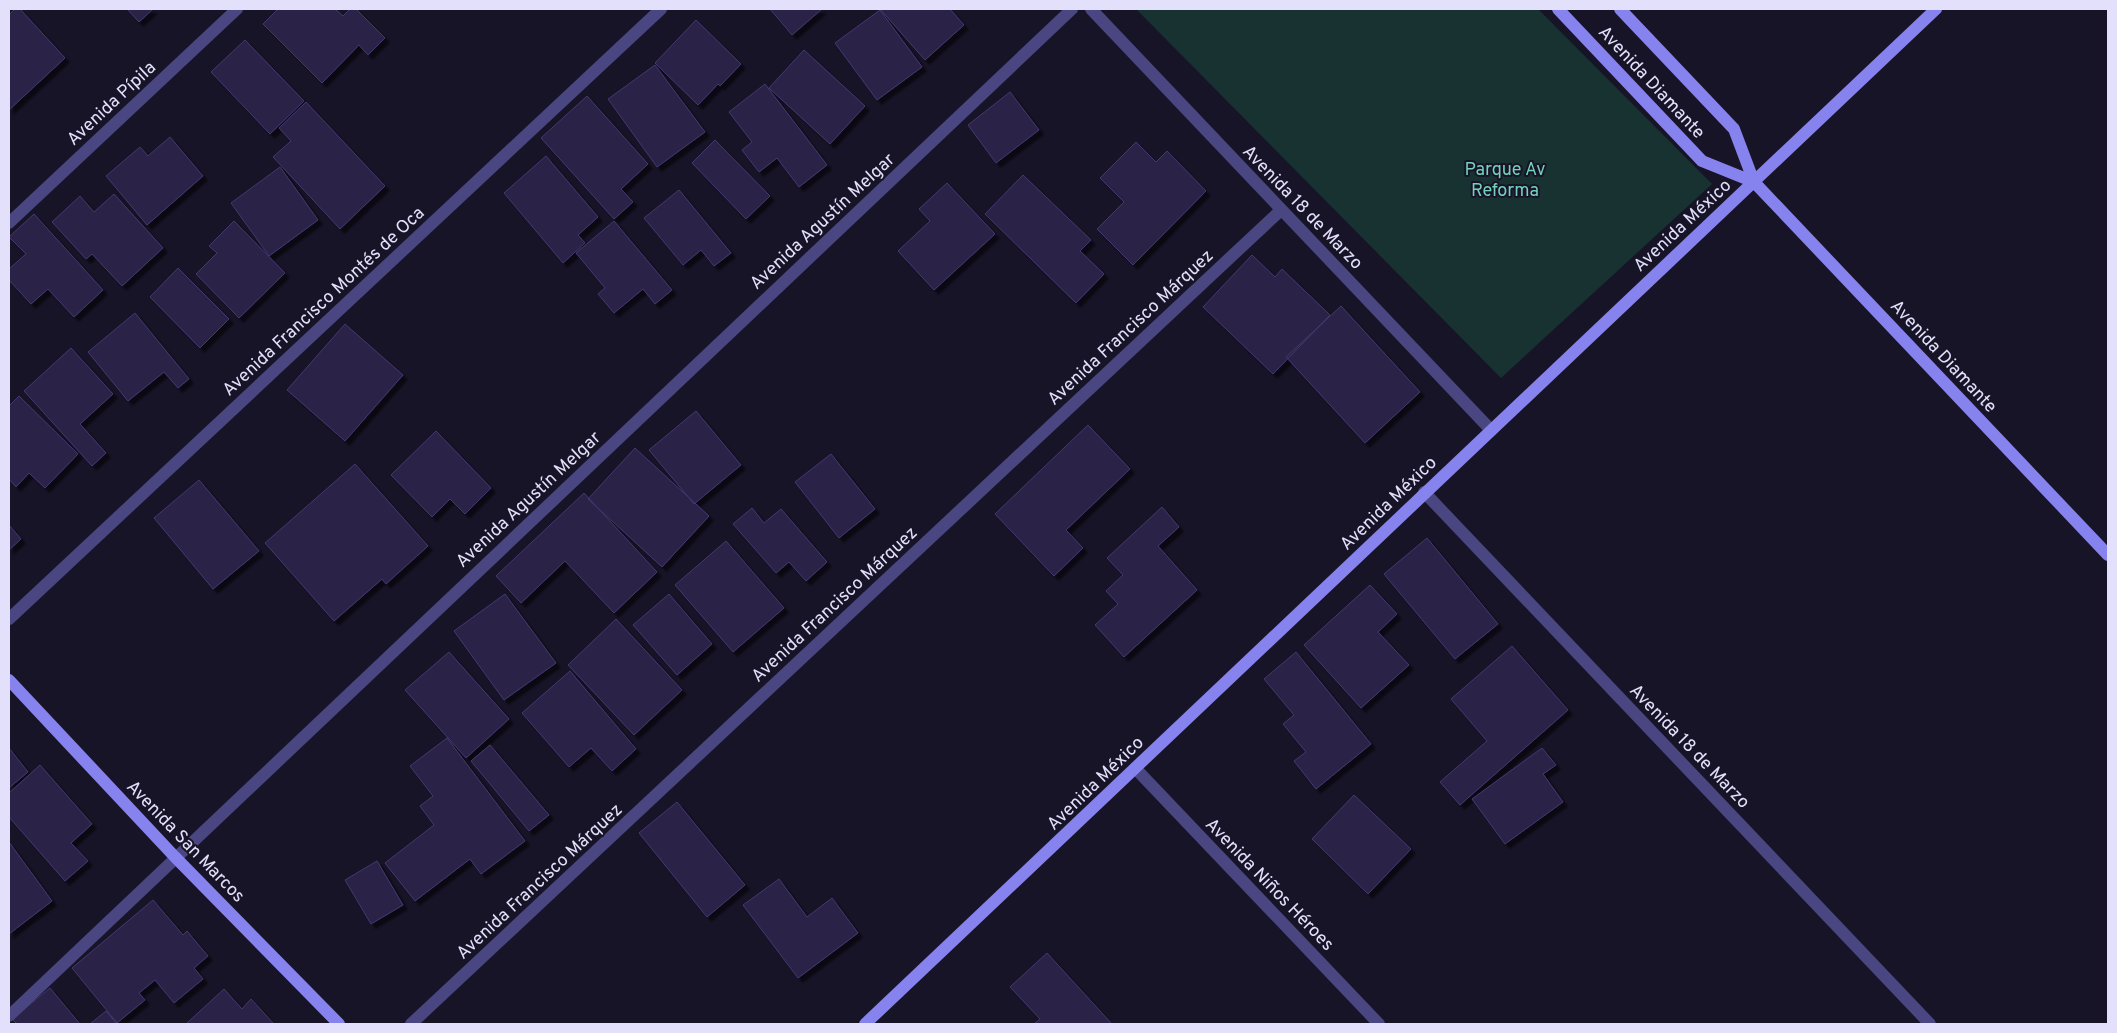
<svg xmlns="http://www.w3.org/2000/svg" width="2117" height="1033" viewBox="0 0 2117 1033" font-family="Overpass,sans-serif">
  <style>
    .green { fill: #183131 }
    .building { fill: #2b2347; stroke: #443870; filter: url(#shadow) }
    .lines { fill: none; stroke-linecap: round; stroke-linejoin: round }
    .street { stroke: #494681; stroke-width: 12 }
    .secondary { stroke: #8783ee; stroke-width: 12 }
    .labels { text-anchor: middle; stroke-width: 4; stroke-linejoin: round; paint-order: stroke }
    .street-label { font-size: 18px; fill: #e3e0fb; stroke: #181428 }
    .park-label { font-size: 18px; fill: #74d2bc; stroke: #181428 }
  </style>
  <defs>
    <filter id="shadow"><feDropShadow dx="4.5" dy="4.5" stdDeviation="1" flood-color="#0009"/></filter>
  </defs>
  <rect width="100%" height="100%" fill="#181428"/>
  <path class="green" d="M1136 9H1538L1712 184 1501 378Z"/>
  <path class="building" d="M15 9H20L65 58 9 110V15Z
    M127 9H153L139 22Z
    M278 9H335L343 16 350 9H356L385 38 368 55 359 45 322 83 263 24Z
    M770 9H822L792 35Z
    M880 9H950L964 25 925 60Z
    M880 10 922 67 877 100 835 43Z
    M696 20 741 64 720 86 718 84 698 105 655 63Z
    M245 40 304 101 270 134 211 72Z
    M804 50 865 106 830 144 769 88Z
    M655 65 705 132 657 167 608 99Z
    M765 84 827 165 799 187 777 158 759 172 742 150 752 142 729 112Z
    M1010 92 1039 130 996 163 968 125Z
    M587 96 648 164 621 189 633 202 614 219 541 138Z
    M306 102 385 186 340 229 273 157 291 141 279 128Z
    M170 137 203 176 147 225 106 176 140 147 148 156Z
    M715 140 770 196 746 219 692 163Z
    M1136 142 1156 162 1167 151 1206 191 1133 265 1097 229 1124 202 1100 178Z
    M546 156 598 217 578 235 585 243 563 263 504 193Z
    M280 167 318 220 269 256 231 203Z
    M1023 175 1091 240 1080 251 1104 274 1076 303 985 214Z
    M947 183 995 234 934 290 898 251 930 221 919 209Z
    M679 190 731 253 714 266 701 250 683 265 644 218Z
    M114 194 163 248 122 286 92 254 86 259 52 222 80 196 94 212Z
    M34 214 103 290 74 317 48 289 31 304 9 280V269L26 254 9 237Z
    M234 221 285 273 239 318 196 274 217 253 209 246Z
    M614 221 672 290 655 304 643 289 614 313 598 294 605 288 576 253Z
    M1252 255 1275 277 1282 269 1330 315 1273 374 1203 307Z
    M178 268 229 319 200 348 150 297Z
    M1341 306 1420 392 1365 443 1286 357Z
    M135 313 189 379 178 388 164 372 128 401 88 352Z
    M345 324 403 375 345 441 287 390Z
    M71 348 113 394 80 424 106 453 92 466 24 391Z
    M19 396 78 454 45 488 29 473 16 487 9 479V406Z
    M696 411 741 465 694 504 649 450Z
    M1088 425 1130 469 1066 530 1083 548 1054 576 995 514Z
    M436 431 491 488 465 514 450 499 432 517 391 475Z
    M635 448 709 516 662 567 588 499Z
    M831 454 875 509 839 538 795 482Z
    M355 464 428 546 386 584 382 579 334 621 265 543Z
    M199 480 259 551 213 589 154 518Z
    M584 493 657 572 614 613 565 561 521 603 496 576Z
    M1162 507 1179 527 1158 546 1197 590 1124 657 1095 625 1118 604 1106 591 1123 575 1107 558Z
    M752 508 764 523 781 509 827 562 806 581 789 562 776 573 733 524Z
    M9 525 21 539 9 550Z
    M1427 538 1498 624 1455 659 1384 574Z
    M726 541 784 608 733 652 675 585Z
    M1370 585 1397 614 1378 632 1409 665 1361 708 1304 645Z
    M505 594 556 663 504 700 454 631Z
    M669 594 712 644 677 675 633 625Z
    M616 619 682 690 634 735 568 665Z
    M1512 646 1568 710 1460 805 1440 782 1487 741 1451 699Z
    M449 652 509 719 466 758 405 690Z
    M1296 652 1371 744 1316 789 1294 761 1306 752 1283 724 1294 715 1264 679Z
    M570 671 636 749 612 771 591 748 569 767 522 713Z
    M447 738 525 841 481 874 470 859 415 901 385 863 434 825 420 806 433 796 410 766Z
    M490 745 549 815 529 831 471 761Z
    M9 748 28 772 9 788Z
    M1542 748 1556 765 1543 774 1563 802 1505 844 1472 799Z
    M40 765 92 824 71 843 88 861 65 881 9 817V793Z
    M1354 795 1411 849 1368 894 1312 839Z
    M677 802 745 885 707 917 639 833Z
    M9 842 52 901 9 934Z
    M377 861 403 905 371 924 345 880Z
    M779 879 807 917 832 898 858 933 798 978 743 905Z
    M153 900 183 935 187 931 208 956 194 968 203 979 174 1003 155 980 139 993 145 1000 117 1023 72 968Z
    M1047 953 1112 1024H1034L1040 1019 1010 987Z
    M50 988 80 1024H17L12 1019Z
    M224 989 242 1009 251 999 274 1024H186Z
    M106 1011 117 1024H90Z"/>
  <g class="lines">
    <path class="street" d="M1091 9 1490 429
      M9 223 237 9
      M1424 492 1930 1024
      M9 619 661 9
      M1135 768 1379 1024
      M9 1016 1072 9
      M411 1024 1281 210"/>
    <path class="secondary" d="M1558 9 1702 161 1754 182
      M1620 9 1734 129 1754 182 2108 555
      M9 680 175 857 339 1024
      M865 1024 1936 9"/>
  </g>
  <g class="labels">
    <g class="street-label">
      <text transform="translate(1652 82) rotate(47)" y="6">Avenida Diamante</text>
      <text transform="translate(111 103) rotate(-43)" y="6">Avenida Pípila</text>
      <text transform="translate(1303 207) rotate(46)" y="6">Avenida 18 de Marzo</text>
      <text transform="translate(822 221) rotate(-43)" y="6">Avenida Agustín Melgar</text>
      <text transform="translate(1682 225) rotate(-43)" y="6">Avenida México</text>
      <text transform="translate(323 301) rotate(-43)" y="6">Avenida Francisco Montés de Oca</text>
      <text transform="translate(1130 327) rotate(-43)" y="6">Avenida Francisco Márquez</text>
      <text transform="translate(1944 356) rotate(47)" y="6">Avenida Diamante</text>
      <text transform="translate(528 499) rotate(-43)" y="6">Avenida Agustín Melgar</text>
      <text transform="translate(1388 503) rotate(-44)" y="6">Avenida México</text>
      <text transform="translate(834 604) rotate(-43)" y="6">Avenida Francisco Márquez</text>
      <text transform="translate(1690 746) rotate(46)" y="6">Avenida 18 de Marzo</text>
      <text transform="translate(1095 783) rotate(-44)" y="6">Avenida México</text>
      <text transform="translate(186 841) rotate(46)" y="6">Avenida San Marcos</text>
      <text transform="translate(539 881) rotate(-43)" y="6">Avenida Francisco Márquez</text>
      <text transform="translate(1270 884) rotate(46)" y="6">Avenida Niños Héroes</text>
    </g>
    <g class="park-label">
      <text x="1505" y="175">Parque Av<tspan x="1505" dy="21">Reforma</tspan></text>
    </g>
  </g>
  <rect width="2117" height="1033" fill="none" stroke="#e3e0fb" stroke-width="20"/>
</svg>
